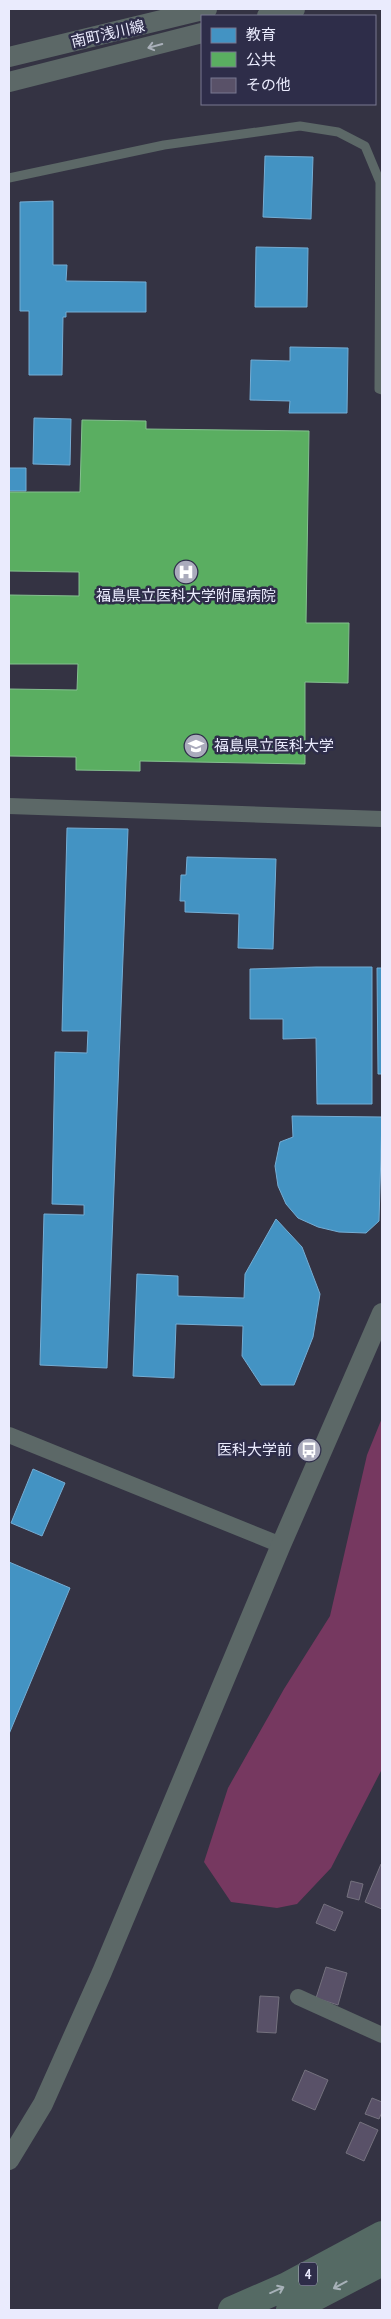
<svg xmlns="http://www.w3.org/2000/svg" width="391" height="2319" viewBox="0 0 391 2319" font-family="'PT Sans Narrow','Noto Sans JP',sans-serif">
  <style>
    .green { fill: #763860 }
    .schools { fill: #4393c3; stroke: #75add4 }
    .public { fill: #5aae61; stroke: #85c090 }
    .building { fill: #595168; stroke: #74717e }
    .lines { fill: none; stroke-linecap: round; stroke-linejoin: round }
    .service { stroke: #5c6867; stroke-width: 9 }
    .minor { stroke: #5c6867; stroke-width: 16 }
    .tertiary { stroke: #5c6867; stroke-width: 20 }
    .trunk { stroke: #556a64; stroke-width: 28 }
    .oneway { stroke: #aab0ba }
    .oneway2 { stroke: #a7b1b8 }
    .labels { text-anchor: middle; stroke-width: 5; stroke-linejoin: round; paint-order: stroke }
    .shield { fill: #2e2d49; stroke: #b2b2c7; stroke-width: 1 }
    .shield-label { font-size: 14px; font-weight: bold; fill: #eaebfd }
    .street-label { font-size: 15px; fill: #eaebfd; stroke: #2e2d49 }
    .poi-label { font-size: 15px; fill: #eaebfd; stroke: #2e2d49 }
  </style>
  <rect width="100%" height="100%" fill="#343343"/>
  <path class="green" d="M382 1418V1769L331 1868 297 1904 277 1908 231 1902 204 1862 228 1788 284 1689 330 1616 367 1455Z"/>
  <path class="schools" d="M265 156 313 157 311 219 263 217Z
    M53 201V265H67L66 281 146 282V312H66V317H63L62 375H29V311H20V202Z
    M256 247 308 248 307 307H255Z
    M290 347 348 348 347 413H289L290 401 250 400 251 360 290 361Z
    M34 418 71 419 70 465 33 464Z
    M9 468H26V491H9Z
    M67 828 128 829 107 1368 40 1365 44 1214 84 1215V1205L52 1204 55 1052 87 1053 88 1031H62Z
    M187 857 276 859 273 949 238 948 239 914 185 912V901H180L181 875H186Z
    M316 967H372V1104H317L316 1038 283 1039V1019H250V969Z
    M377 968H382V1074H378Z
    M292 1116 382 1117 379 1221 366 1233 339 1232 318 1227 298 1218 286 1204 278 1186 275 1166 280 1142 293 1137Z
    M276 1219 302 1247 320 1294 313 1337 294 1385H261L242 1356 243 1326 176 1324 174 1378 133 1376 137 1274 178 1276V1296L244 1298 245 1274Z
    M33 1469 65 1483 42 1536 11 1523Z
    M9 1562 70 1588 9 1734Z"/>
  <path class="public" d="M82 420 146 421V429L309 431 306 623H349L348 683 305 682V764L140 761V771L76 770V757L9 756V689L77 690 78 664H9V595L79 596V572L9 571V492H80Z"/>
  <path class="building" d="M381 1864 382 1865V1909L365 1902Z
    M351 1881 363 1884 359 1900 347 1897Z
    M324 1904 343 1912 335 1931 316 1923Z
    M326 1967 347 1973 338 2005 316 1998Z
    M260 1996 279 1997 276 2033 257 2032Z
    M305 2070 328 2080 315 2110 292 2100Z
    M372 2098 382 2102V2112L379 2119 365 2114Z
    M360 2122 378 2130 364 2161 346 2153Z"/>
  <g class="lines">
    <path class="service" d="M9 178 164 145 300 126 338 132 365 146 380 182 379 389 382 390"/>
    <path class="minor" d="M9 806 382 819
      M9 1435 281 1545
      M298 1997 382 2035"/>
    <path class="tertiary" d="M267 16 295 9
      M9 57 207 9
      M9 82 202 33
      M9 2160 43 2104 102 1972 281 1545 382 1313"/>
    <path class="trunk" d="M232 2310 287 2286 382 2235
      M290 2310 382 2262"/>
  </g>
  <defs><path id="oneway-shaft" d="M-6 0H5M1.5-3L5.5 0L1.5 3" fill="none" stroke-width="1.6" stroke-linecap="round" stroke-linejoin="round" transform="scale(1.25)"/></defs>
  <use class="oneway" href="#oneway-shaft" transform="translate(155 46) rotate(165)"/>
  <g class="oneway2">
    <use href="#oneway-shaft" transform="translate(340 2285) rotate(152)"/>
    <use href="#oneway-shaft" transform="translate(277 2290) rotate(-24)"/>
  </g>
  <defs>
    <g id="hospital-disc" transform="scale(1.25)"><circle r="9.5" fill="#aaabbc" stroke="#2e2d49"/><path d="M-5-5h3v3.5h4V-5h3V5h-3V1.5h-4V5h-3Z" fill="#fff"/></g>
    <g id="university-disc" transform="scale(1.25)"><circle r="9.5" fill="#aaabbc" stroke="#2e2d49"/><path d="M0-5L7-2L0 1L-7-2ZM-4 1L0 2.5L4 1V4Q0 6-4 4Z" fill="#fff"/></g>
    <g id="bus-disc" transform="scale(1.25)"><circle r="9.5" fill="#aaabbc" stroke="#2e2d49"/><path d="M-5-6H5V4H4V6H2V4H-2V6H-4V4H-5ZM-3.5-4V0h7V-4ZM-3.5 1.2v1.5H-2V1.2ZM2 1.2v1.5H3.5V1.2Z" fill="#fff"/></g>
  </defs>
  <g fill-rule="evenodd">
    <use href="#hospital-disc" x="186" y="572"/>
    <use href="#university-disc" x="196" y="746"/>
    <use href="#bus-disc" x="309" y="1450"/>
  </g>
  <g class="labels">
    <rect class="shield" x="299" y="2262.5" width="18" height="23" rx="4"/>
    <g class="shield-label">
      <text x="308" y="2279">4</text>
    </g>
    <g class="street-label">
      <text transform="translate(108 34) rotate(-13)" y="5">南町浅川線</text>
    </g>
    <g class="poi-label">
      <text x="186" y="601">福島県立医科大学附属病院</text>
      <text x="214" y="751" text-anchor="start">福島県立医科大学</text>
      <text x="292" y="1455" text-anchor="end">医科大学前</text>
    </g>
  </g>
  <rect width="391" height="2319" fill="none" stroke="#eaebfd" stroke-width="20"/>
  <rect x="201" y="15" width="175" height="90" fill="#2e2d49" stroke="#797991"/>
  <rect x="211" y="28" width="25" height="15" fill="#4393c3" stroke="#797991"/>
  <text x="246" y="40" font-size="15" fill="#eaebfd">教育</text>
  <rect x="211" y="52" width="25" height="15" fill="#5aae61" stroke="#797991"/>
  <text x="246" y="65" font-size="15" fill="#eaebfd">公共</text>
  <rect x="211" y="78" width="25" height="15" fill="#595168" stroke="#797991"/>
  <text x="246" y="90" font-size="15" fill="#eaebfd">その他</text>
</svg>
